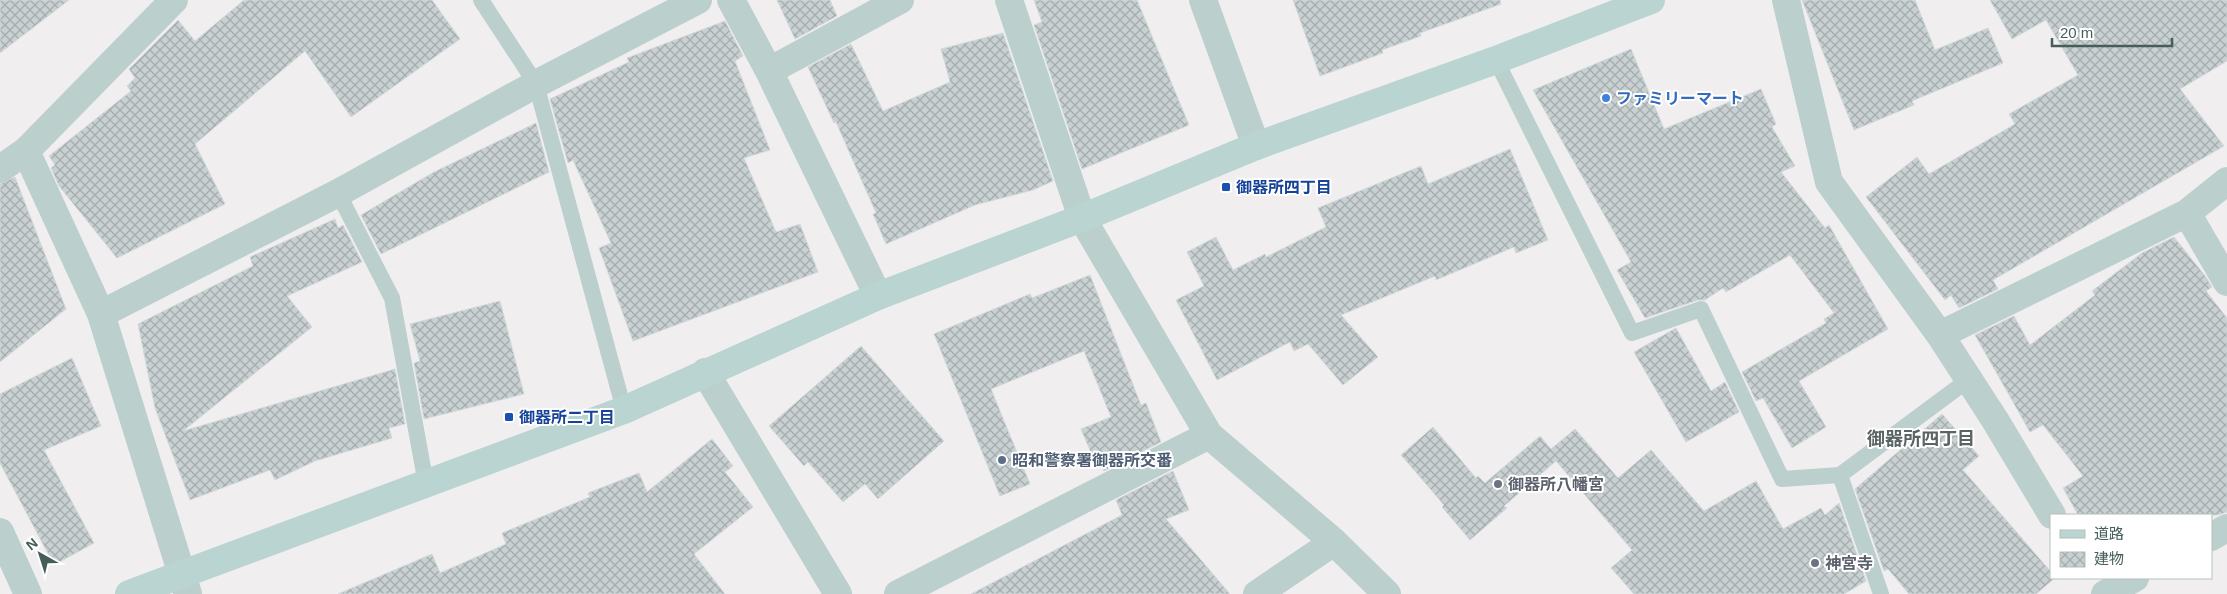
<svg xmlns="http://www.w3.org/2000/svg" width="2227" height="594" viewBox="0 0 2227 594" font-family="Arial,'Noto Sans JP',sans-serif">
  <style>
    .building { fill: url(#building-cross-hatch); stroke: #d2dadb }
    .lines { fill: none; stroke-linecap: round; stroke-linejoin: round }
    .lane { stroke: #bbcfcc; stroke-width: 16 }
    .street { stroke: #bbcfcc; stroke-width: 28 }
    .secondary { stroke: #bad4d1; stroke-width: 28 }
    .shop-dot { fill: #3f7fe0; stroke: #fff; stroke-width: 2 }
    .transit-dot { fill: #1a4fb4; stroke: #fff; stroke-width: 2 }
    .service-dot { fill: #5c6f8a; stroke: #fff; stroke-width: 2 }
    .worship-dot { fill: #6b7280; stroke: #fff; stroke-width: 2 }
    .labels { text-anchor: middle; stroke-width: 4; stroke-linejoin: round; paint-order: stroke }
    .shop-label { font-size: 16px; font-weight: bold; fill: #366cbe; stroke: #fff; text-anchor: start }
    .transit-label { font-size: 16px; font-weight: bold; fill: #164399; stroke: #fff; text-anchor: start }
    .service-label { font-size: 16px; font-weight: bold; fill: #4e5e75; stroke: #fff; text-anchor: start }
    .worship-label { font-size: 16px; font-weight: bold; fill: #5b616d; stroke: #fff; text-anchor: start }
    .neighbourhood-label { font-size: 18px; font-weight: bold; fill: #5a6463; stroke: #fff }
  </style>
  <defs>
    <pattern id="building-cross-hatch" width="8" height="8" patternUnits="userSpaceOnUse" patternTransform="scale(1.25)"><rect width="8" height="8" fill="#c8d0d1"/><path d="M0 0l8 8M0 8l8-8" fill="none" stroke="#a4acad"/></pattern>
  </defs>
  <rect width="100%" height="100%" fill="#f1eef0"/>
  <path class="building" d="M0 0H69L0 53Z
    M244 0H432L460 39 351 117 305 51 195 144 225 204 117 258 59 186 51 168 55 165 49 156 131 91 127 86 135 78 129 69 178 20 195 41Z
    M777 0H830L837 16 795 39Z
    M1034 0H1137L1189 125 1082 169 1034 25 1042 22Z
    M1293 0H1500L1501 4 1420 33 1421 36 1382 50 1383 53 1320 76Z
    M1802 0H1915L1935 50 1988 28 2003 63 1912 101 1914 105 1854 130Z
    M1990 0H2227V61L2180 89 2224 146 1993 280 1998 289 1959 308 1951 295 1945 300 1866 197 1917 157 1929 174 2015 124 2009 114 2078 75 2046 20 2012 39Z
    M725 21 743 56 735 61 770 150 744 158 776 232 800 224 818 272 633 341 599 248 611 243 573 160 568 163 550 99 629 62 627 58Z
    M1003 33 1053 181 1033 190 975 205 886 244 873 214 876 213 836 122 834 123 808 67 851 44 883 111 950 82 941 49Z
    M1631 49 1664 129 1761 89 1776 124 1772 127 1795 166 1781 172 1825 228 1829 225 1888 329 1799 381 1826 427 1792 448 1763 398 1756 401 1742 372 1826 323 1824 319 1834 313 1790 255 1726 292 1723 288 1705 300H1698L1645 318 1617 270 1631 262 1533 90Z
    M536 123 549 172 381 254 361 215 434 172Z
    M1510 149 1548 240 1516 253 1514 247 1436 280 1435 276 1341 315 1378 357 1343 385 1308 344 1294 351 1290 342 1217 380 1176 300 1204 286 1187 252 1216 237 1233 270 1265 254 1266 257 1326 227 1318 208 1421 166 1428 184Z
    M15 177 66 309 0 362V184Z
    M335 219 338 228 343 225 362 262 287 296 312 327 183 431 395 369 405 424 389 428 392 438 315 461 275 480 270 470 190 500 155 408 138 324 253 266 250 257Z
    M2174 237 2206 277 2212 287 2206 291 2227 318V512L2218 515H2078L2063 488 2083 476 2043 425 2030 432 1975 335 2014 316 2030 345 2095 295 2092 291 2142 253Z
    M1090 275 1141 405 1146 403 1161 442 1104 471 1102 467 1116 455 1095 462 1081 429 1111 417 1084 351 991 389 1030 484 1000 496 934 334 1030 294 1032 298Z
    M500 301 524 394 424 419 414 363 420 361 410 324Z
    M1676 328 1711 391 1725 382 1739 412 1686 442 1634 352Z
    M861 346 944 441 878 499 865 484 843 502 808 462 804 466 769 426Z
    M72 358 101 426 44 450 94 543 54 565 0 463V394Z
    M1942 414 1979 456 1963 470 2051 572V578H2055L2036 594H1909L1888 569 1884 571 1855 489Z
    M1433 427 1476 478 1478 476 1485 483 1540 436 1551 449 1575 429 1618 478 1651 450 1704 511 1756 481 1783 529 1821 508 1825 515 1839 503 1866 581 1844 594H1634L1611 568 1632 550 1556 461 1504 506 1507 508 1470 540 1442 507 1444 505 1401 455Z
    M712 439 733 466 725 472 753 507 694 554 725 594H338L432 554 440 573 506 544 502 533 590 497 588 493 639 473 647 492Z
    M1173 471 1189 510 1166 519 1230 594H971L1122 515 1116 500Z"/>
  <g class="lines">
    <path class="lane" d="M481 0 536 84 624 410
      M1496 60 1632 333 1701 309 1782 479 1840 475 1968 380
      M338 193 392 298 426 484
      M1840 475 1881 594"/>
    <path class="street" d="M731 0 769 71 878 296
      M1009 0 1082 218 1209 435 1334 542 1387 594
      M1203 0 1256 146
      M1786 0 1829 182 1940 335 1995 420 2052 515
      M769 71 900 0
      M26 151 101 314 188 594
      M0 169 26 151 174 0
      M2187 213 2227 282
      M101 314 338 193 536 84 698 0
      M1940 335 2187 213 2227 181
      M705 372 838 594
      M0 532 28 594
      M2211 537 2227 528
      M898 594 1209 435
      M1257 594 1334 542
      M2105 594 2135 578"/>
    <path class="secondary" d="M129 594 624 410 878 296 1082 218 1256 146 1496 60 1651 0"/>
  </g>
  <circle class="shop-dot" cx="1606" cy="98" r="5"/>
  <g class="transit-dot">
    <rect x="1221" y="182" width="10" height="10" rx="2.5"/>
    <rect x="504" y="412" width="10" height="10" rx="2.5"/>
  </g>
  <circle class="service-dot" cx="1002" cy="460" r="5"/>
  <g class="worship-dot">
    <circle cx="1498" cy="484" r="5"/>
    <circle cx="1815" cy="563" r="5"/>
  </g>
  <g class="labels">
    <g class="shop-label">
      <text x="1616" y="104">ファミリーマート</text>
    </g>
    <g class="transit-label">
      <text x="1236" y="193">御器所四丁目</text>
      <text x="519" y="423">御器所二丁目</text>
    </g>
    <g class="service-label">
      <text x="1012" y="466">昭和警察署御器所交番</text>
    </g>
    <g class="worship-label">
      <text x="1508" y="490">御器所八幡宮</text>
      <text x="1825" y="569">神宮寺</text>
    </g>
    <g class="neighbourhood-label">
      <text x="1921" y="445">御器所四丁目</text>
    </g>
  </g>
  <rect x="2050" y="514" width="162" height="65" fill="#ffffff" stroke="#b5bfbd"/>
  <rect x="2060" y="530" width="25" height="8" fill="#bad4d1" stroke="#b5bfbd"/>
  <text x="2094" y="539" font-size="15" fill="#455e5a">道路</text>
  <rect x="2060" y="552" width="25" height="15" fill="url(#building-cross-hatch)" stroke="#b5bfbd"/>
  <text x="2094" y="564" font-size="15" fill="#455e5a">建物</text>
  <g transform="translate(40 554) rotate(321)" stroke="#ffffff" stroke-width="4" paint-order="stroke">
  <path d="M0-4L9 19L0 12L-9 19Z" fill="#455e5a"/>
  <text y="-8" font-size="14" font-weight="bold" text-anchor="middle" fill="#455e5a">N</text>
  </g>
  <path d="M2052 38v8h120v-8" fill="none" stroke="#455e5a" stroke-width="2.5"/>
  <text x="2060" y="38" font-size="15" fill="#455e5a" stroke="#ffffff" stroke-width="4" paint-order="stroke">20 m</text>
</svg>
